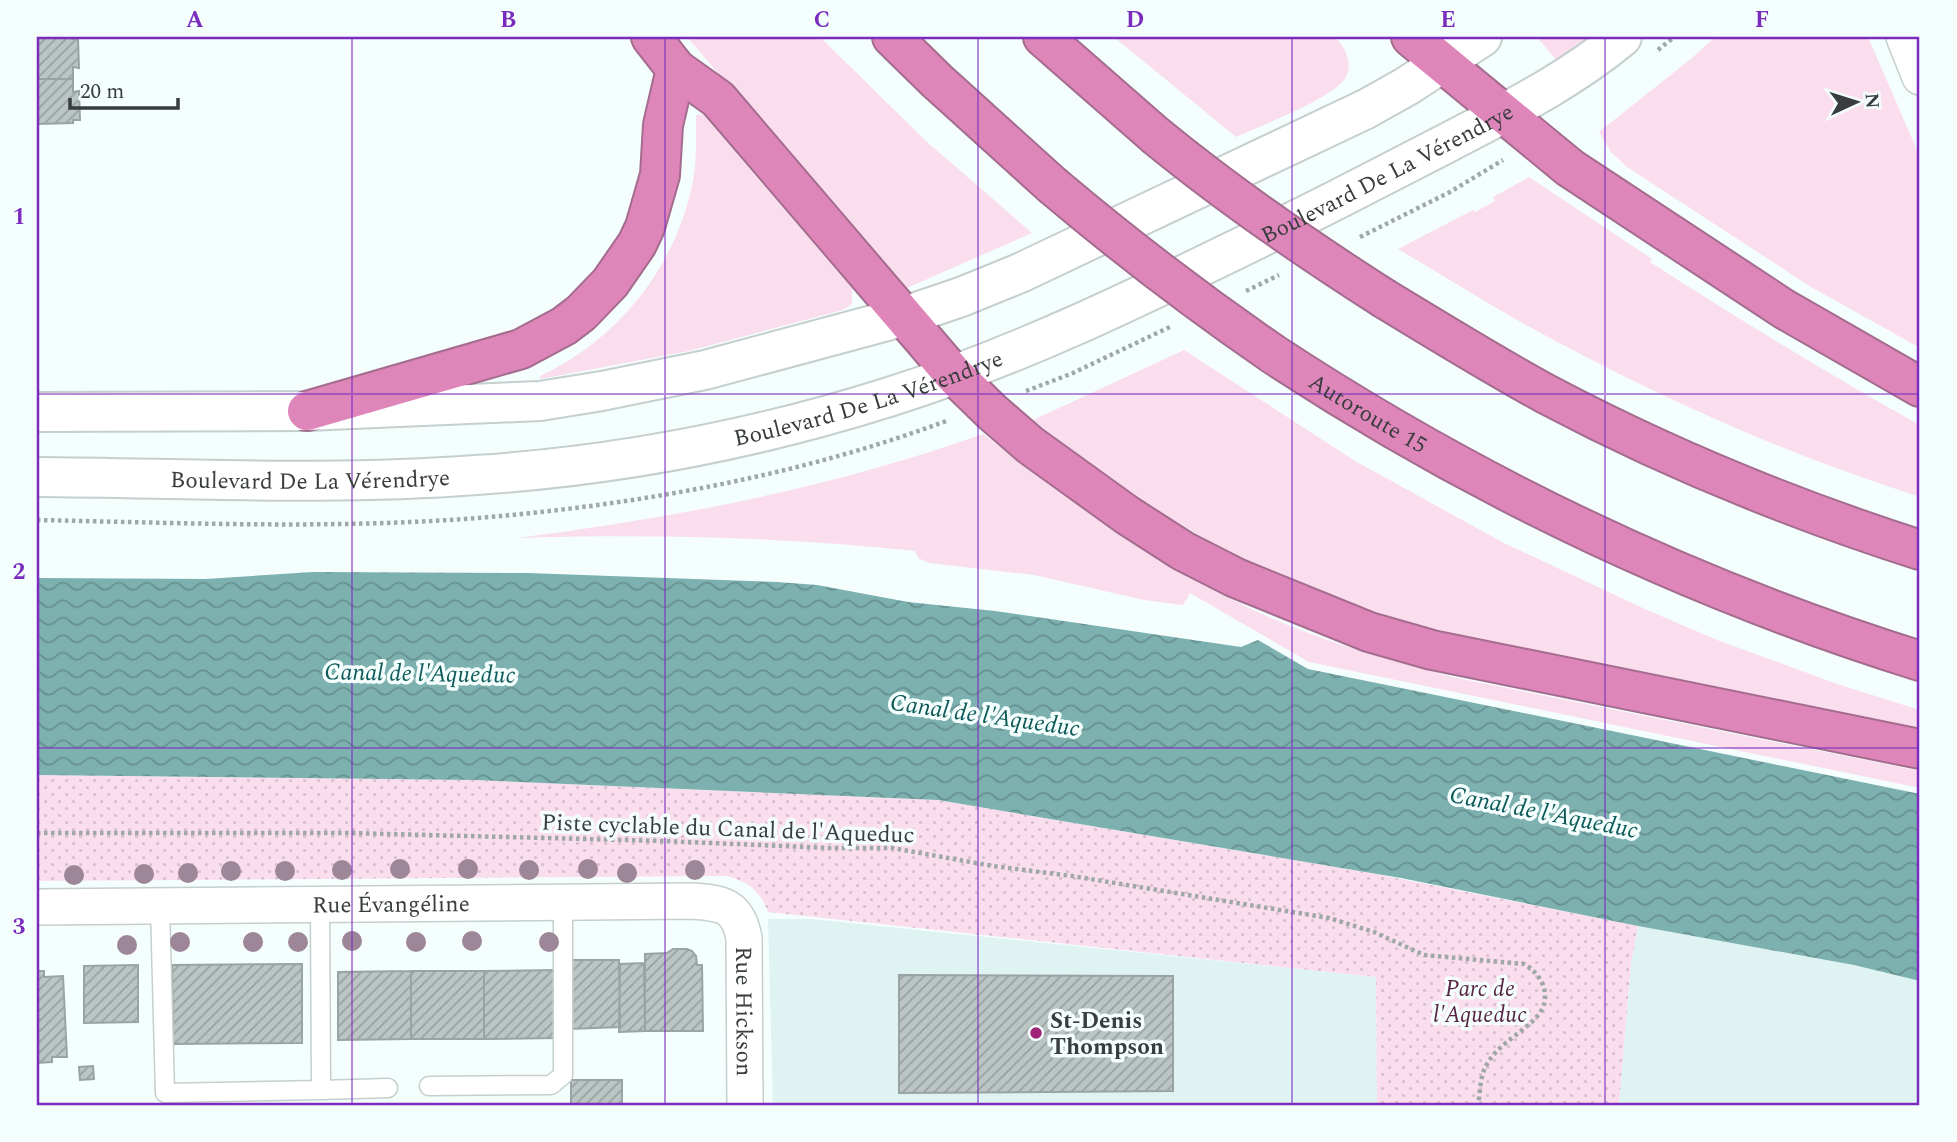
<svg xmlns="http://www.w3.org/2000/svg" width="1957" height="1142" viewBox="0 0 1957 1142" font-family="Spectral,serif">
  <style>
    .built { fill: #dff3f2 }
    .green { fill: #fbdeee }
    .park { fill: url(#park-dots) }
    .water { fill: url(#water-waves) }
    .building { fill: url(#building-hatch); stroke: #99a3a3; stroke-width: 2 }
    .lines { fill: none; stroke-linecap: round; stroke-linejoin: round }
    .service-casing { stroke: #c4cfce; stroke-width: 21 }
    .minor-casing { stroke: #c4cfce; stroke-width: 38 }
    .secondary-casing { stroke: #c4cfce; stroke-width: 42 }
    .motorway-casing { stroke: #a46c8e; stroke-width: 42 }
    .path { stroke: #a0a8a7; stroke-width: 4.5; stroke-dasharray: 3.5 3.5; stroke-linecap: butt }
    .service { stroke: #fff; stroke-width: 18 }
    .minor { stroke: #fff; stroke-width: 35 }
    .secondary { stroke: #fff; stroke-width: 38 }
    .motorway { stroke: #de86ba; stroke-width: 38 }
    .motorway-bridge-casing { stroke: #a46c8e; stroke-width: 42; stroke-linecap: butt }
    .motorway-bridge { stroke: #de86ba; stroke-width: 38 }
    .tree { fill: #9d8697 }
    .grid { fill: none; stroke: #7b2cbf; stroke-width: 2; stroke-opacity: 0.55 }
    .poi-dot { fill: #a02378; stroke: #f3fefd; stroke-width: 2.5 }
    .labels { text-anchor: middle; stroke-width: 7; stroke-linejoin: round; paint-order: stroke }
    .street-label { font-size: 23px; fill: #393d3d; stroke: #f3fefd }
    .park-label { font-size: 23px; font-style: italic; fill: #572444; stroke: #f3fefd }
    .poi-label { font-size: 23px; font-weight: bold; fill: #393d3d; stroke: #f3fefd; text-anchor: start }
    .water-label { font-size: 24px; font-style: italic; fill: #0d5a59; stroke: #f3fefd }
    .neatline { fill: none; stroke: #7b2cbf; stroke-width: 2.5 }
    .grid-label { font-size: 23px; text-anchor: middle; font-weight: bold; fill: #7b2cbf }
  </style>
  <defs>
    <pattern id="park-dots" width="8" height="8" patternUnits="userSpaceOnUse" patternTransform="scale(1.75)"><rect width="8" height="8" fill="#fbdeee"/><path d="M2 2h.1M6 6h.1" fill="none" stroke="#d8bfcd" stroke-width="1.8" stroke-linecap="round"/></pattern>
    <pattern id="water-waves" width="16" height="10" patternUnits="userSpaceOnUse" patternTransform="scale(1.75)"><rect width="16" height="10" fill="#7cb1af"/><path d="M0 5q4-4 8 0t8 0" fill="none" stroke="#679190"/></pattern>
    <pattern id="building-hatch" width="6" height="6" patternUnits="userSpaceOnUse" patternTransform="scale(1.75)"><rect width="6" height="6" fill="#bac5c4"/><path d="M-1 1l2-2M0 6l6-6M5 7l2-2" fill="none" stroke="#98a1a0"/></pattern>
  </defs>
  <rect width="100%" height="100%" fill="#f3fefd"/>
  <path class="built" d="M768 919H812L1376 977 1377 1105H773Z
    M1638 926 1854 965 1920 981V1105H1619L1631 963Z"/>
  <path class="green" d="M687 37H820L926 141 1032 233 907 288H902Z
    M1114 37H1335C1345 47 1353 62 1346 77 1338 96 1258 127 1236 137Z
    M1537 37H1588L1556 60Z
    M1715 37H1868L1920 157V348L1811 287 1627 167 1611 152 1599 132 1692 58Z
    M698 114 704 115 852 288V304L843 310 689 351 541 379 540 376C619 339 676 267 693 181 697 160 696 137 696 116Z
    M1529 177 1652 259 1650 262C1739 319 1828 374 1920 425V497C1779 452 1642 390 1512 317 1473 295 1436 271 1398 249L1473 210 1475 212 1495 201 1493 197Z
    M1184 350 1355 461 1504 543 1645 609 1717 640 1837 684 1920 710V729C1813 707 1705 686 1598 665 1508 646 1418 629 1331 597 1222 556 1122 494 1031 421Z
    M983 434C1079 507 1177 580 1290 626 1342 647 1397 662 1452 677L1920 771V788L1309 662 1190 593 1183 605 1144 600 1034 575 929 563 918 558 915 551C782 537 649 534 516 538 675 518 831 488 983 434Z"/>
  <path class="park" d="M37 775 475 780 938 800 1376 874 1638 926 1631 963 1619 1105H1377L1376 977 768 912C760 890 748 882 727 876L37 881Z"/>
  <path class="water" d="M313 572 527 573 777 582 817 585 908 602 995 611 1241 647 1258 640 1308 669 1920 794V981L1854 965 1638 926 1401 878 938 800 475 780 37 775V578L206 579Z"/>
  <path class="building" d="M37 37H72V39H78L79 68 73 67V79H37Z
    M37 79H73V92L79 91 80 120H73V123L37 124Z
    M673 949H687L692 951 696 956 697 965H702L703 1031H645V954L667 953Z
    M568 960H619L620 1027 569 1029Z
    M644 963 645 1031 619 1032 620 964Z
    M302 964V1043L173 1044 172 965Z
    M138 965V1022L84 1023V966Z
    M557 970 558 1038 484 1039V971Z
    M37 971H44V977L63 976 67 1057H52V1062L37 1063Z
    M411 971V1039L338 1040V972Z
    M411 971H484V1039H411Z
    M899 975 1173 976V1091L899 1093Z
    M93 1066 94 1079 80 1080 79 1067Z
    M571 1080H622V1105H571Z"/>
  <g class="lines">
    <g class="service-casing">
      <path id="service" d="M320 904 321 1090 388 1088
        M160 906 165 1093 321 1090
        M429 1086 551 1085 563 1075V901"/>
    </g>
    <g class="minor-casing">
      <g id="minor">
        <path d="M1904 37 1920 77"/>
        <path id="s1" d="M37 907 692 901C722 903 738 905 744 938L745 1105"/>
      </g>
    </g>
    <g class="secondary-casing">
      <g id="secondary">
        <path d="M37 412 307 411 540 401 602 391 705 370 902 317 961 297 1020 273 1366 109 1407 86 1482 37"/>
        <path id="s2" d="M37 477C183 478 330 486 476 475 615 466 756 439 889 397 1026 354 1155 289 1284 226 1340 199 1394 170 1449 142 1510 110 1569 81 1622 37"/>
      </g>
    </g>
    <g class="motorway-casing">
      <g id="motorway">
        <path d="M651 37 676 69 718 99 954 375 992 412 1030 445 1127 515 1183 551 1236 578 1369 632 1432 650 1920 749"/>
        <path d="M892 37 937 81 1052 185"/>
        <path d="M1043 37 1155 135"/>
        <path d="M1411 37 1570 168 1784 309 1920 387"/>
        <path d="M1385 299C1438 331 1491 364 1546 394 1665 457 1792 509 1920 550"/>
        <path id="s3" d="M1273 354C1474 486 1690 589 1920 661"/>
        <path d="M307 411 521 349 564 326 581 313 610 283 637 244 645 227 660 175 663 125 676 69"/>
      </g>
    </g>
    <path class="path" d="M1658 50 1674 37
      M1360 237 1450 192 1503 160
      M1246 291 1279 275
      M1026 391 1073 373 1172 326
      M37 520C191 523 348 530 501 516 653 502 807 473 949 420
      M37 833H349L663 841 830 848H892L993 866 1072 876 1329 918 1374 932 1424 955 1524 964C1541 973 1553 996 1539 1014 1524 1033 1496 1044 1485 1068 1480 1078 1480 1094 1478 1105"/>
    <use href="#service" class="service"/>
    <use href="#minor" class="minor"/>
    <use href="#secondary" class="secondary"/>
    <use href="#motorway" class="motorway"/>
    <g class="motorway-bridge-casing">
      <path id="motorway-bridge" d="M1155 135C1228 195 1305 248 1385 299
        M1052 185C1123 245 1196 301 1273 354"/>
    </g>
    <use href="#motorway-bridge" class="motorway-bridge"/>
  </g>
  <g class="tree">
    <circle cx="400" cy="869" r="10"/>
    <circle cx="468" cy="869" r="10"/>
    <circle cx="588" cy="869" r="10"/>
    <circle cx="342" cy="870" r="10"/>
    <circle cx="529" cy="870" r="10"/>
    <circle cx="695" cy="870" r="10"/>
    <circle cx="231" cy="871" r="10"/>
    <circle cx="285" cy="871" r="10"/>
    <circle cx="188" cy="873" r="10"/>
    <circle cx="627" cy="873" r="10"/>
    <circle cx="144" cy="874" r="10"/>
    <circle cx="74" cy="875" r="10"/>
    <circle cx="352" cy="941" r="10"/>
    <circle cx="472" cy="941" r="10"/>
    <circle cx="180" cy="942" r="10"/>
    <circle cx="253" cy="942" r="10"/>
    <circle cx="298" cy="942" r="10"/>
    <circle cx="416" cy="942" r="10"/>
    <circle cx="549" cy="942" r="10"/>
    <circle cx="127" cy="945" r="10"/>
  </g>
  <path class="grid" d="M352 37V1105M665 37V1105M978 37V1105M1292 37V1105M1605 37V1105M37 394H1920M37 748H1920"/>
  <circle class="poi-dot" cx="1036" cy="1033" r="7"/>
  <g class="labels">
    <g class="street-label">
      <text dy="8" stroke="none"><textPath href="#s2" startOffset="1407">Boulevard De La Vérendrye</textPath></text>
      <text dy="8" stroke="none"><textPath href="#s2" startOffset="840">Boulevard De La Vérendrye</textPath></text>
      <text dy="8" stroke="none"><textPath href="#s3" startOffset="112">Autoroute 15</textPath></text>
      <text dy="8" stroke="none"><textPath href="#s2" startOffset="273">Boulevard De La Vérendrye</textPath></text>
      <text transform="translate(728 828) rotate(2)" y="8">Piste cyclable du Canal de l'Aqueduc</text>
      <text dy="8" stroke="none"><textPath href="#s1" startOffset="354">Rue Évangéline</textPath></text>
      <text dy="8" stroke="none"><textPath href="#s1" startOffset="800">Rue Hickson</textPath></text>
    </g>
    <g class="park-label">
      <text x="1480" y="996">Parc de<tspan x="1480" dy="26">l'Aqueduc</tspan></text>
    </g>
    <g class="poi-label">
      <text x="1050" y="1028">St-Denis<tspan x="1050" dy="26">Thompson</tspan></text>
    </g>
    <g class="water-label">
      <text transform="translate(420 673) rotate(1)" y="8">Canal de l'Aqueduc</text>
      <text transform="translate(985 715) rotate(8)" y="8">Canal de l'Aqueduc</text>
      <text transform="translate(1544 812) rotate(11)" y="8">Canal de l'Aqueduc</text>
    </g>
  </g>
  <rect width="1957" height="1142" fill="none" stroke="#f3fefd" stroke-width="77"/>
  <g transform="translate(1856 102) rotate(86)" stroke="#f3fefd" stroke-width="5" paint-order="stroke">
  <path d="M0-5L12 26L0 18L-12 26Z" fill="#393d3d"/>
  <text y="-10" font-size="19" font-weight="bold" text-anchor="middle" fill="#393d3d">N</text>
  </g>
  <path d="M70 98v10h108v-10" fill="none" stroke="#393d3d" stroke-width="3.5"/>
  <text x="80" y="98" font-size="21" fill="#393d3d" stroke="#f3fefd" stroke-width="5" paint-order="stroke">20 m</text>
  <rect x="38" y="38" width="1880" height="1066" class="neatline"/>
  <g class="grid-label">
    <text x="195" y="27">A</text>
    <text x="508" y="27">B</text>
    <text x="822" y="27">C</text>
    <text x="1135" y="27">D</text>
    <text x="1448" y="27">E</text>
    <text x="1762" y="27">F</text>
    <text x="19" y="224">1</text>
    <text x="19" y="579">2</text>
    <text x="19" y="934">3</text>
  </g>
</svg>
